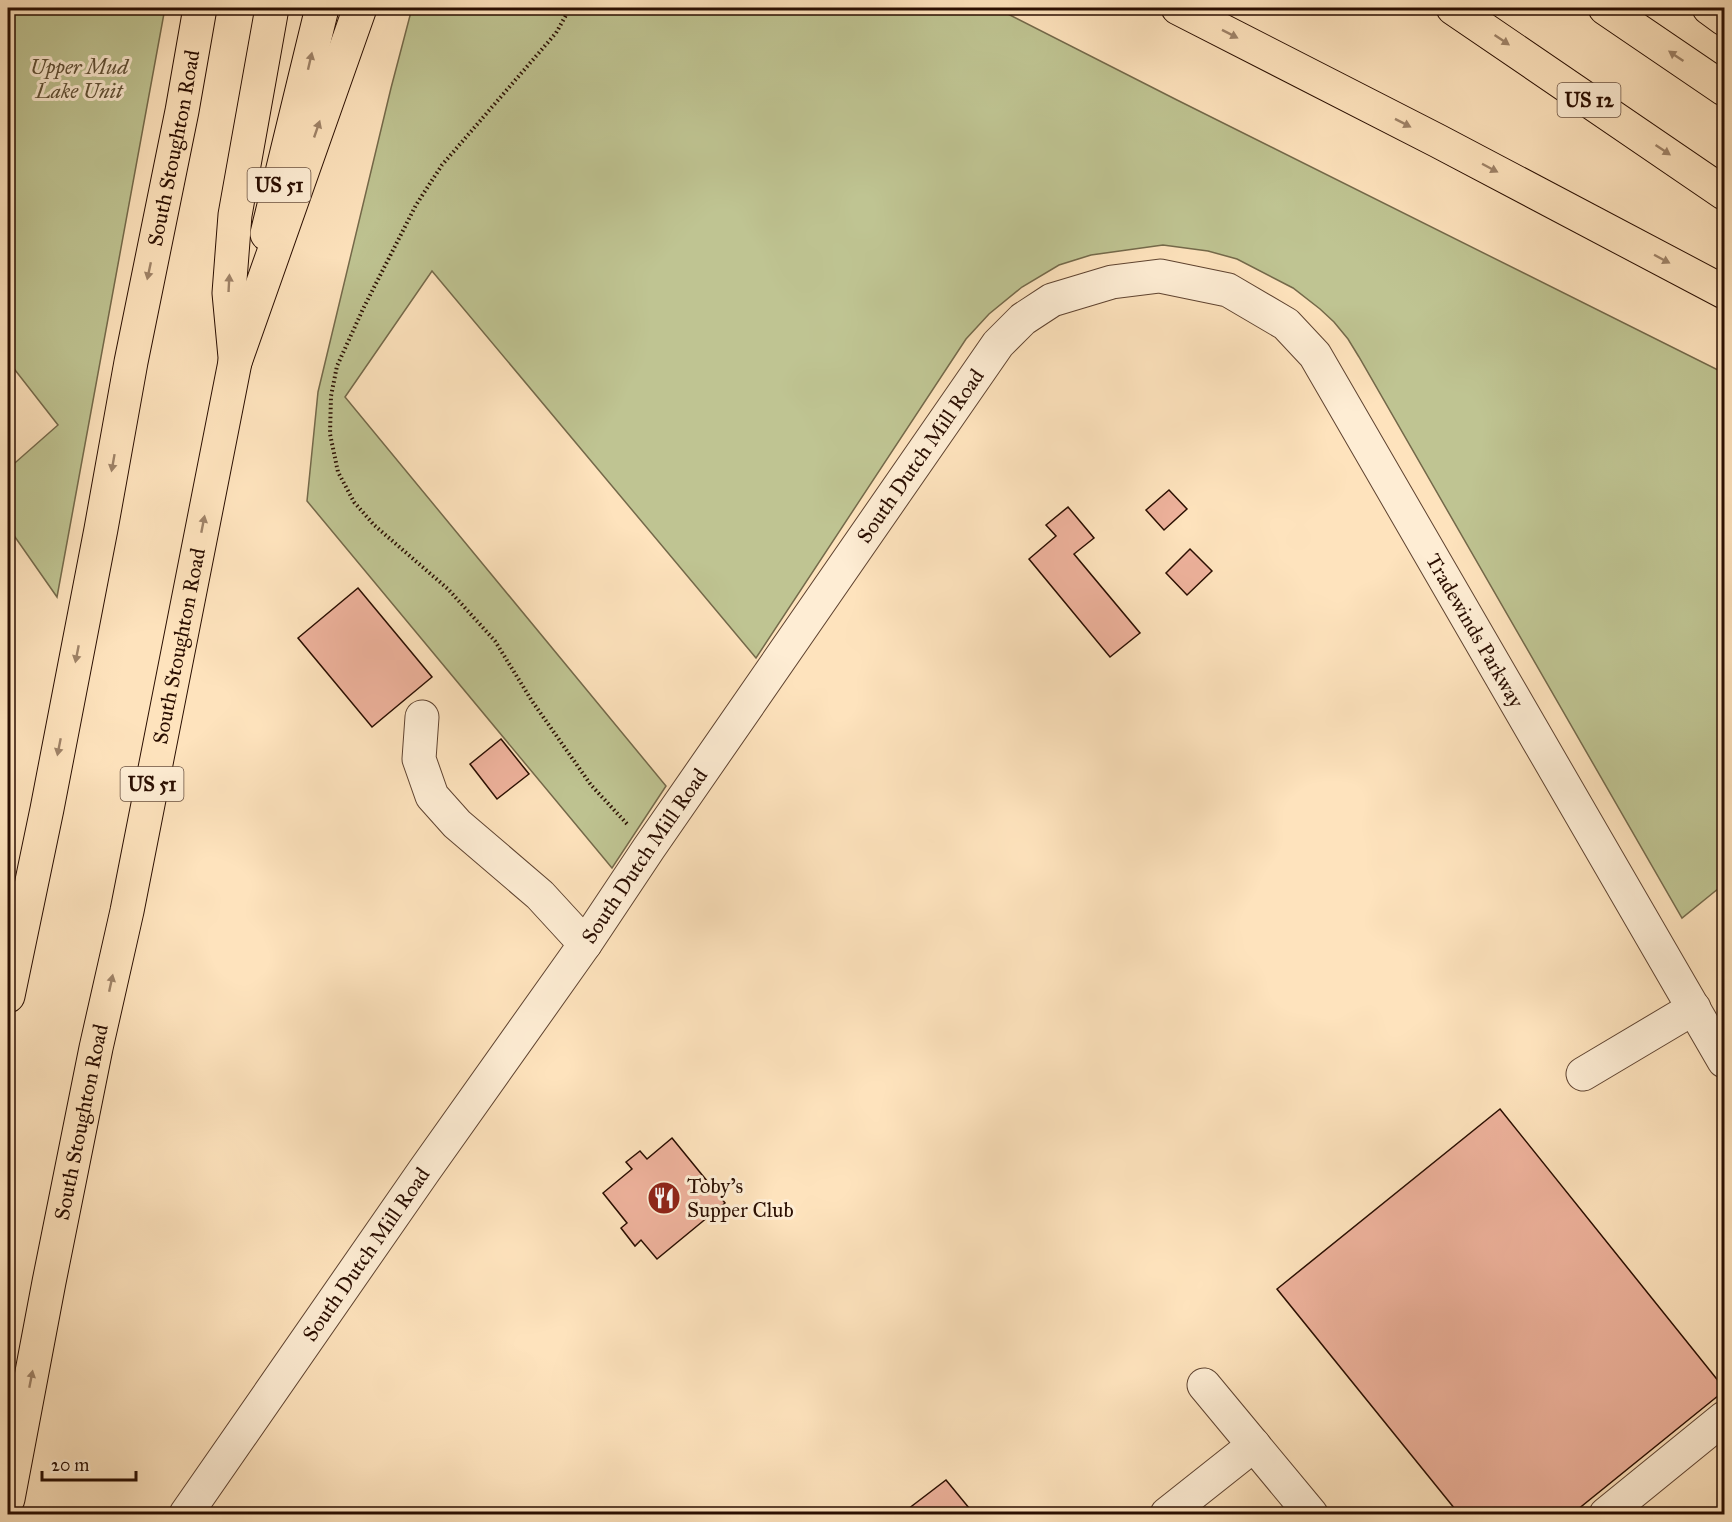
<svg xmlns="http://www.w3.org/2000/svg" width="1732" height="1522" viewBox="0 0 1732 1522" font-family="'IM FELL Great Primer',serif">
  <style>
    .green { fill: #bfc492; stroke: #74694a; stroke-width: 1.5 }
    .building { fill: #eeb29c; stroke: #2a0e01; stroke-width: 1.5 }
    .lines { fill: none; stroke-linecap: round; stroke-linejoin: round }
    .minor-casing { stroke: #5f4330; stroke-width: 35 }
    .major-casing { stroke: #2a0e01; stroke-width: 35 }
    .highway-casing { stroke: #2a0e01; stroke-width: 35 }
    .path { stroke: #2a0e01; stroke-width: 4; stroke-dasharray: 1.5 3; stroke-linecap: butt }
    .minor { stroke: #feedd4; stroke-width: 33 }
    .major { stroke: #fee3bd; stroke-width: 33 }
    .highway { stroke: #fee3bd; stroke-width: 33 }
    .oneway { fill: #9f8368 }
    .labels { text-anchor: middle; stroke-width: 6; stroke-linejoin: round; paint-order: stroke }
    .shield { fill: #feedd4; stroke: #6a5140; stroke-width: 1.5 }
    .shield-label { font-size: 20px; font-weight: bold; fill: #2a0e01 }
    .park-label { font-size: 21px; font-style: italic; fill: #5e4e34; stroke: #feedd4 }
    .street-label { font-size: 21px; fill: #2a0e01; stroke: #feedd4 }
    .poi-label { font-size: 21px; fill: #2a0e01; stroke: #feedd4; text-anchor: start }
  </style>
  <rect width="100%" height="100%" fill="#fee3bd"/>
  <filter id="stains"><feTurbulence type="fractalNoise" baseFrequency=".00333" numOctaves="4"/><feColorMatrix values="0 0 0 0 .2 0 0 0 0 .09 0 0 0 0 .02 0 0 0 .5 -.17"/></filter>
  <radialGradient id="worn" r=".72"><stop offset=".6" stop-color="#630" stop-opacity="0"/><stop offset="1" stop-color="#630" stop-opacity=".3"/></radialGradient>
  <path class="green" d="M8 8H165L57 597 8 527V469L58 425 8 361Z
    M412 8H996L1177 100 1724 373V884L1682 918 1359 357 1348 339 1334 322 1320 309 1293 288 1237 259 1208 251 1163 245 1091 255 1059 265 1022 287 989 314 966 339 756 658 432 271 345 397 666 786 612 868 307 501 318 392 391 88Z"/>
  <path class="building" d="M1169 490 1187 509 1164 530 1146 510Z
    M1068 507 1094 538 1074 554 1140 633 1110 657 1029 559 1056 536 1046 525Z
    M1190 549 1212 571 1187 595 1166 573Z
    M358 588 432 677 372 727 298 638Z
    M501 739 529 774 497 799 470 764Z
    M1500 1109 1724 1388V1391L1572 1514H1459L1277 1289Z
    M672 1138 725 1203 657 1259 641 1240 635 1246 621 1228 627 1223 603 1193 632 1169 626 1162 640 1151 647 1159Z
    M946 1480 974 1514H913L908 1509Z"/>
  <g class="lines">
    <g class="minor-casing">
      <g id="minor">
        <path d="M422 717 419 759 432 796 457 824 540 895 585 944"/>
        <path d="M1583 1074 1694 1008"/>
        <path d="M1204 1385 1311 1514"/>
        <path id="s1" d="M186 1514 424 1171 585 944 649 848 998 344 1023 319 1052 300 1112 282 1160 276 1228 290 1286 324 1315 355 1724 1061"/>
        <path d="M1167 1514 1254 1445"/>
        <path d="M1606 1514 1724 1418"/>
      </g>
    </g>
    <g class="major-casing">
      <g id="major">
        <path d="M267 234 322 8"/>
        <path d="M235 357 229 293 235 215 272 8"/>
        <path id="s2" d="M8 996 47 809 101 529 131 362 182 111 200 8"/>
        <path id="s3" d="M8 1499 49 1282 96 1048 127 911 235 362 243 333"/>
      </g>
    </g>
    <g class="highway-casing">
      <path id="highway" d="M1178 8 1438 141 1724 292
        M1453 8 1724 193
        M1605 8 1724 89
        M1709 8 1724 19
        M235 362 360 8"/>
    </g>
    <path class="path" d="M570 8 556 33 442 165 416 205 363 309 337 366 331 396 330 434 338 472 354 502 374 525 448 589 495 641 532 701 591 785 628 825"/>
    <use href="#minor" class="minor"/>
    <use href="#major" class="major"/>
    <use href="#highway" class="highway"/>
  </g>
  <defs><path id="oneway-solid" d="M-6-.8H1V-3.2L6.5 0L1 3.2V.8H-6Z" transform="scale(1.5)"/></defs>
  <g class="oneway">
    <use href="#oneway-solid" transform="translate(1230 34) rotate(27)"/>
    <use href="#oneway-solid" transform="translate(1502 40) rotate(34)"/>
    <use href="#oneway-solid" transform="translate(1676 56) rotate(-146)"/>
    <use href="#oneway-solid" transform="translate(310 61) rotate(-77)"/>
    <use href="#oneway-solid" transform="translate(1403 123) rotate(27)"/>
    <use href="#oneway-solid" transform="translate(317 129) rotate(-71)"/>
    <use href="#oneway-solid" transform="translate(1663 150) rotate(34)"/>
    <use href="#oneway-solid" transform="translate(1490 168) rotate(28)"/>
    <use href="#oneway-solid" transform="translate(1662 259) rotate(28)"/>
    <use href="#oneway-solid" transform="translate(149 271) rotate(102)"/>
    <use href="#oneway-solid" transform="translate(229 283) rotate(-87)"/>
    <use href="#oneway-solid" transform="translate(113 463) rotate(100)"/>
    <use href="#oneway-solid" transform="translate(203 524) rotate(-79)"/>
    <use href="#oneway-solid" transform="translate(77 654) rotate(101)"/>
    <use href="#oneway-solid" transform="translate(59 747) rotate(101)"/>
    <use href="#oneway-solid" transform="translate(111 983) rotate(-78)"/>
    <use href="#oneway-solid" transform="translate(31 1379) rotate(-79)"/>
  </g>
  <defs>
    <g id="restaurant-disc" transform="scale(1.725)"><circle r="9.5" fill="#8f2418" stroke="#feedd4"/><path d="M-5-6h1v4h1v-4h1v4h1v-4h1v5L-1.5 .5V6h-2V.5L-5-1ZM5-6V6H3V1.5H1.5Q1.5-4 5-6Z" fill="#fff"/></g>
  </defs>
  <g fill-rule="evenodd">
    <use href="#restaurant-disc" x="664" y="1198"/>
  </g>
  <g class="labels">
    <g class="shield">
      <rect x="1557.5" y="83" width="63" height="34" rx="4.5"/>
      <rect x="247.5" y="168" width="63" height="34" rx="4.5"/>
      <rect x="120.5" y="767" width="63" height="34" rx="4.5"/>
    </g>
    <g class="shield-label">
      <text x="1589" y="107">US 12</text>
      <text x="279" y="192">US 51</text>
      <text x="152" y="791">US 51</text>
    </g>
    <g class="park-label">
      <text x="79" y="74">Upper Mud<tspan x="79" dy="24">Lake Unit</tspan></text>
    </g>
    <g class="street-label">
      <text dy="7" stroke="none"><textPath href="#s2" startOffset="864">South Stoughton Road</textPath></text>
      <text dy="7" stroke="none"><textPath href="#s1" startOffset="1288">South Dutch Mill Road</textPath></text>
      <text dy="7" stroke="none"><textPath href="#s1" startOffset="2103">Tradewinds Parkway</textPath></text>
      <text dy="7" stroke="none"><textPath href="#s3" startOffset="870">South Stoughton Road</textPath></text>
      <text dy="7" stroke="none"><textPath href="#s1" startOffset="802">South Dutch Mill Road</textPath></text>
      <text dy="7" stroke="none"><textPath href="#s3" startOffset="384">South Stoughton Road</textPath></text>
      <text dy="7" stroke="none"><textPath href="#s1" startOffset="316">South Dutch Mill Road</textPath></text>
    </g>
    <g class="poi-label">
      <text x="687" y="1193">Toby's<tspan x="687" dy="24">Supper Club</tspan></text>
    </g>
  </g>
  <rect width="1732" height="1522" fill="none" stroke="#fee3bd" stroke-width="30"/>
  <rect x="9" y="9" width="1714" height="1504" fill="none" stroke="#2a0e01" stroke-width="3"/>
  <rect x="15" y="15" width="1702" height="1492" fill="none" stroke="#2a0e01" stroke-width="1.5"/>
  <path d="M42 1471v9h94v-9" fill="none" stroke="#2a0e01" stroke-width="3"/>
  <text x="51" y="1471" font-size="18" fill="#2a0e01" stroke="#feedd4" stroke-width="4.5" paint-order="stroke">20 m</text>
  <rect width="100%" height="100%" filter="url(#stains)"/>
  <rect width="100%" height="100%" fill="url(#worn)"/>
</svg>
